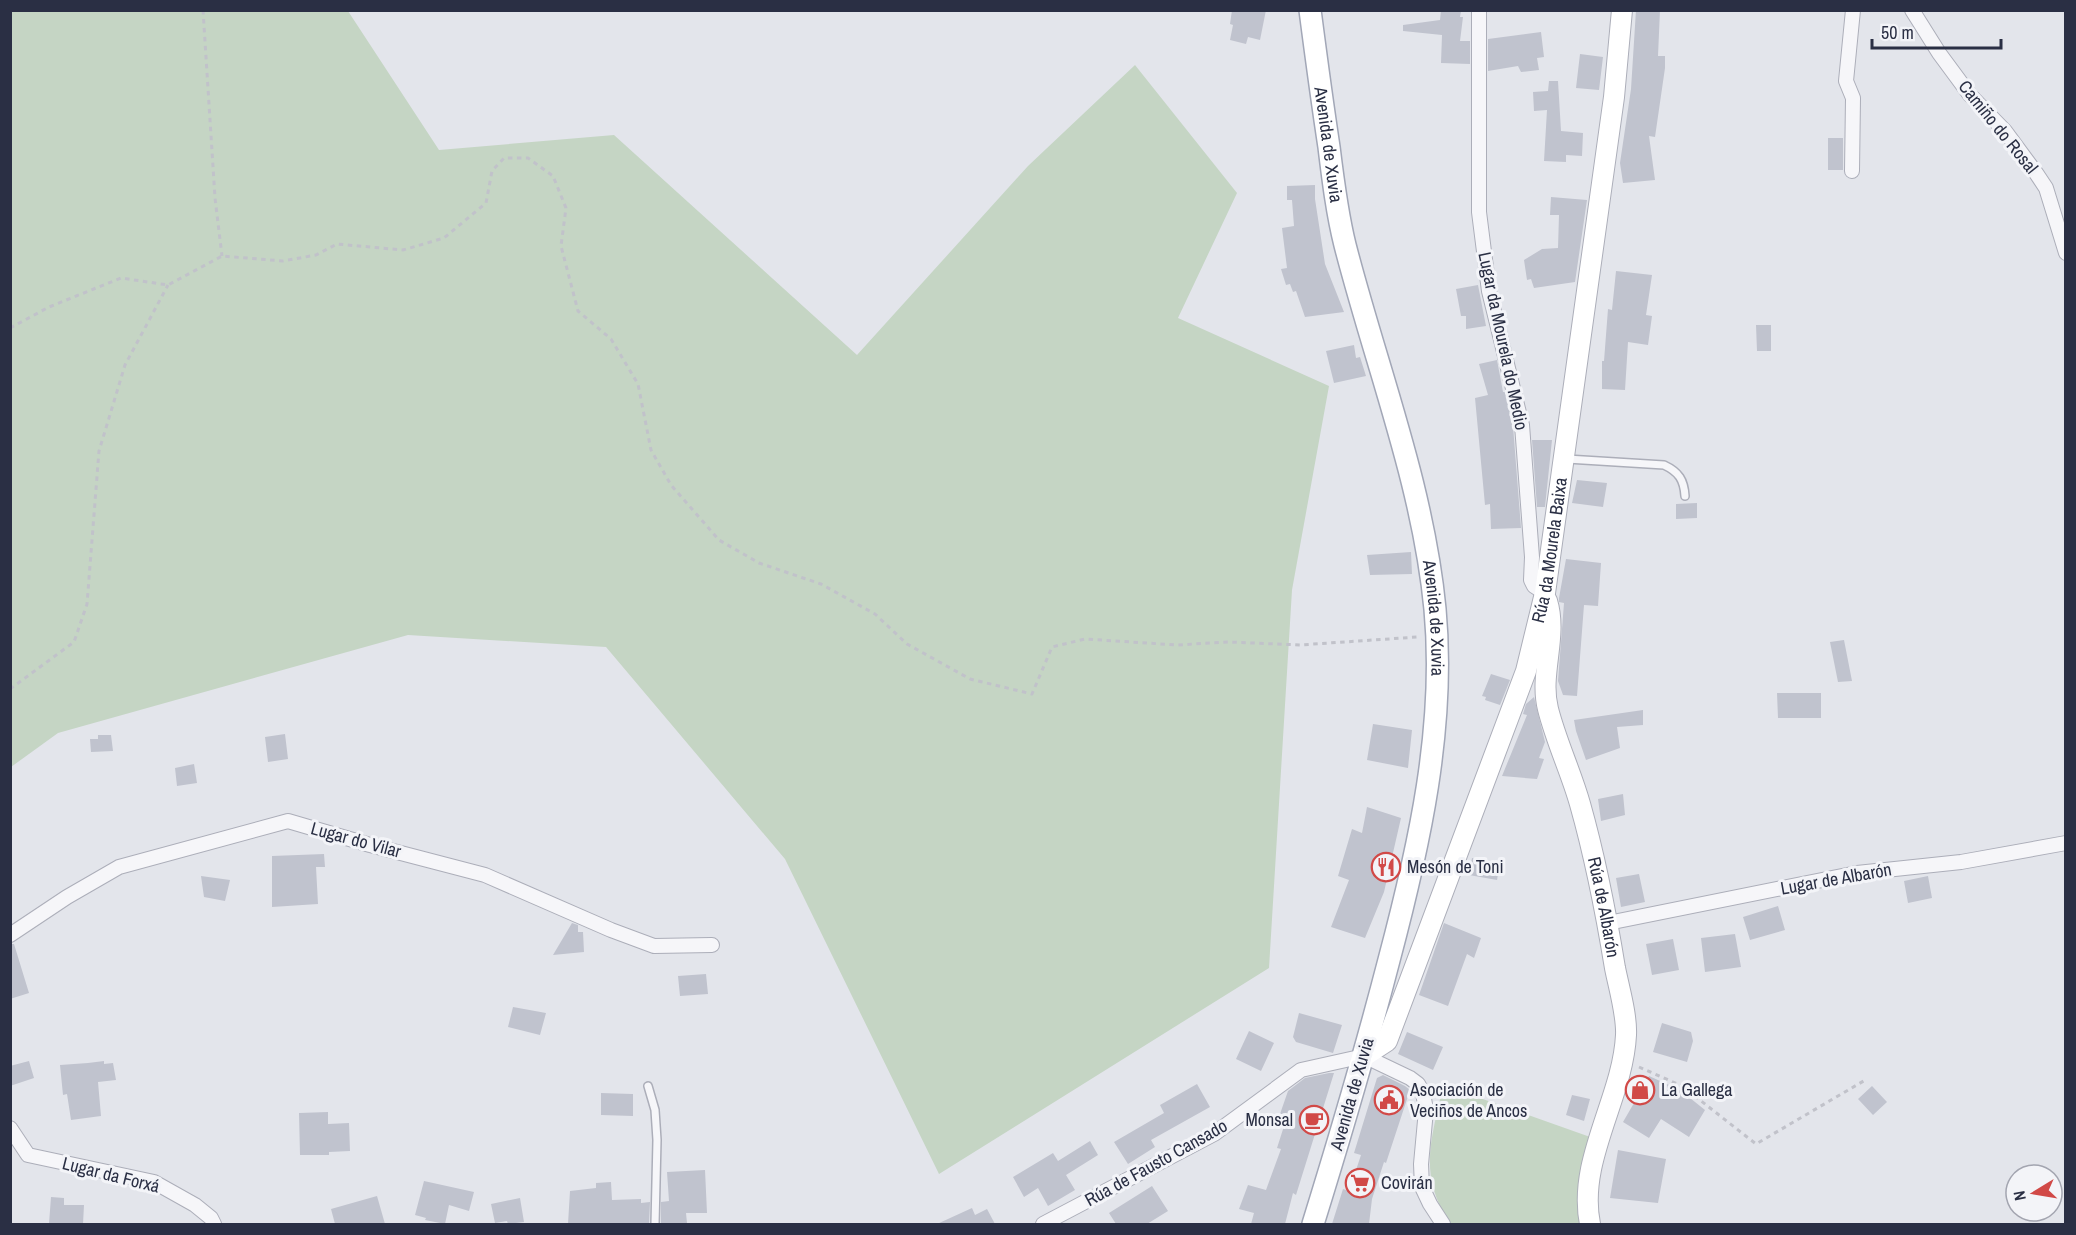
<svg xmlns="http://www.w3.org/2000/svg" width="2076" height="1235" viewBox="0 0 2076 1235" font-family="'Archivo Narrow',sans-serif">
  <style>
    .green { fill: #c5d5c4 }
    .building { fill: #c0c3ce }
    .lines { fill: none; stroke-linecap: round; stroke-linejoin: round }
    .lane-casing { stroke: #acaeb9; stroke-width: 10 }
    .street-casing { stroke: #acaeb9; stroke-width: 16 }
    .secondary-casing { stroke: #acaeb9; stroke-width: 22 }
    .primary-casing { stroke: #a2a7b7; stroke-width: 24 }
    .path { stroke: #c1c2ca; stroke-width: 3; stroke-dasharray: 4.5 4.5; stroke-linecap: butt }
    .lane { stroke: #f6f6f9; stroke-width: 7 }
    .street { stroke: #f6f6f9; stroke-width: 14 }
    .secondary { stroke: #fff; stroke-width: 20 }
    .primary { stroke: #fff; stroke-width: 21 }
    .labels { text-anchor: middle; stroke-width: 6; stroke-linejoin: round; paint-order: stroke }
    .street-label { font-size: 18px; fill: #2a2f44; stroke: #f3f4f8 }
    .poi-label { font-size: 18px; fill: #2a2f44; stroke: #f3f4f8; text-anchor: start }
  </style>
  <rect width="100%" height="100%" fill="#e3e5eb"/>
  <path class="green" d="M11 10 348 11 439 150 614 135 857 355 1028 166 1135 65 1237 193 1178 318 1329 386 1292 590 1269 968 939 1174 785 859 606 647 408 635 58 733 11 767Z
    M1443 1085 1593 1138 1582 1224H1450C1417 1172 1432 1140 1443 1085Z"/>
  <path class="building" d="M1232 10H1266L1260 40 1248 37 1246 44 1230 40 1233 25 1230 24Z
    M1441 10 1461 11 1460 17H1463L1460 41H1470V64L1441 63 1442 35 1403 31V25L1440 20Z
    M1636 10H1660L1658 56H1665V68L1655 137 1649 136 1655 180 1623 183 1620 163 1631 89Z
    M1541 32 1544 57 1537 58 1539 70 1521 72 1518 66 1488 71V39Z
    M1580 54 1603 57 1599 90 1576 88Z
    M1549 81H1558L1561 131 1583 133 1582 156 1566 155V162L1544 161 1547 110 1534 111 1533 92 1548 91Z
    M1828 138H1843V170H1828Z
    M1315 185V199L1325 264 1344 312 1305 317 1296 291 1293 292 1290 284 1286 285 1281 269 1287 268 1282 228 1294 226 1292 200H1287V186Z
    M1551 197 1587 200 1575 282 1534 288 1531 279 1527 280 1524 260 1542 249 1558 248 1559 215H1550Z
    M1616 271 1652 275 1646 315 1652 316 1648 345 1628 342 1625 390 1602 389V361H1604L1608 309 1612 310Z
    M1478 285 1486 326 1466 329V316H1461L1456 289Z
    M1756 325H1771V351H1757Z
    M1354 345 1356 358 1360 357 1366 376 1334 383 1326 351Z
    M1497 360 1503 392H1505L1513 426 1521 528 1491 529 1490 504 1485 505 1475 398 1488 395 1479 364Z
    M1532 440H1552L1545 507H1537Z
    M1577 480 1607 483 1603 507 1572 503Z
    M1697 503V518L1676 519V504Z
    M1411 552 1412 574 1370 575 1367 555Z
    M1566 559 1601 563 1598 606 1584 605 1577 696 1563 695 1558 681 1564 603 1559 602V598Z
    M1844 640 1852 681 1838 682 1830 642Z
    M1491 674 1510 680 1500 705 1485 700 1486 697 1482 696Z
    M1777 693H1821V718H1778Z
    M1534 697 1545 742 1539 758 1544 759 1537 779 1502 776 1527 715 1523 714 1526 704Z
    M1643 710V725L1617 727 1620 748 1586 760 1576 731 1574 720Z
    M1373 724 1412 730 1408 768 1367 760Z
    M285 734 288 759 268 762 265 737Z
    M98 735H111L113 751 91 752 90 739H98Z
    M194 764 197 783 177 786 175 768Z
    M1623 794 1625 815 1601 821 1598 799Z
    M1367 807 1401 818 1384 892 1365 938 1331 927 1349 880 1338 876 1352 829 1362 833Z
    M324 854 325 867H316L318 904 272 907V856Z
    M1472 858 1500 862 1497 880 1469 875Z
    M1639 874 1645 902 1621 907 1616 878Z
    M201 876 230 880 225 901 204 897Z
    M1928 876 1932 898 1908 903 1904 881Z
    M1778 906 1785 930 1750 940 1743 917Z
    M572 923 578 925V932H583L584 952 553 955Z
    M1444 923 1481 938 1474 958 1467 954 1448 1006 1419 995Z
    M1735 934 1741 967 1705 972 1701 938Z
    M1673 939 1679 970 1652 975 1646 944Z
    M10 944H14L29 993 10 999Z
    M706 974 708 994 680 996 678 976Z
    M513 1007 546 1013 540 1035 508 1027Z
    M1299 1013 1342 1025 1333 1053 1296 1042 1293 1037Z
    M1662 1023 1691 1032 1693 1041 1687 1062 1653 1052Z
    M1249 1031 1274 1043 1261 1071 1236 1059Z
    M1407 1032 1443 1047 1433 1070 1398 1054Z
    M29 1061 34 1078 10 1086V1066Z
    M104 1061V1064L113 1063 116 1080 98 1082 101 1116 71 1120 67 1094 63 1095 60 1065 88 1063Z
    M1329 1073H1334L1296 1195 1293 1193 1285 1224H1251L1254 1213 1239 1209 1248 1185 1266 1190 1281 1149 1277 1148 1285 1123 1280 1121 1284 1115 1280 1114 1288 1091 1305 1078Z
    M1383 1075 1405 1086 1410 1090 1386 1163 1384 1162 1372 1199 1369 1224H1332L1343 1189 1349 1191 1361 1155 1354 1153 1377 1078Z
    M1649 1076 1680 1090 1705 1110 1689 1137 1661 1119 1649 1138 1623 1122 1634 1103 1637 1105Z
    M1197 1084 1210 1107 1151 1140 1155 1147 1128 1164 1114 1142 1164 1113 1160 1105Z
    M1872 1086 1887 1102 1873 1115 1858 1099Z
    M601 1093 633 1094V1116L601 1115Z
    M1572 1095 1590 1099 1584 1121 1566 1115Z
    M328 1112V1124L349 1123 350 1151 329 1152V1155H300L299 1113Z
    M1090 1141 1098 1155 1066 1175 1075 1190 1048 1206 1038 1188 1024 1197 1013 1177 1053 1153 1058 1161Z
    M1618 1150 1666 1159 1658 1203 1610 1198Z
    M705 1170 707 1213H686L687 1223 661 1224V1202L669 1201 667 1172Z
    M424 1181 474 1192 469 1211 449 1205 445 1224 425 1220 426 1218 415 1215Z
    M611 1182 612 1200 641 1199V1203L650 1202 649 1224H568L570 1191 596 1188V1183Z
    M1152 1186 1168 1211 1147 1224H1116L1109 1213Z
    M377 1196 385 1224H335L331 1209Z
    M51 1197 64 1198V1205H84L83 1224H49Z
    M520 1198 524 1222 508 1224 507 1221 495 1223 491 1204Z
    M972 1208 975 1215 987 1209 995 1224H937Z"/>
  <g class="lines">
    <g class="lane-casing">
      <path id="lane" d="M1567 459 1664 465C1679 472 1684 480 1685 496
        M648 1086 655 1110 657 1140 655 1224"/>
    </g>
    <g class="street-casing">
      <path id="street" d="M1479 10V212L1489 291 1522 425 1532 557 1531 580 1534 586 1545 593
        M1912 10 1939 53 1970 95 2005 131 2036 173 2046 188 2066 253
        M1852 171 1853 98 1846 81 1853 10
        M1608 923 1857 873 1961 862 2066 843
        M10 935 67 897 119 867 288 821 370 845 485 875 611 930 654 946 712 945
        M10 1128 28 1155 154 1182 195 1205 211 1218 214 1224
        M1043 1224 1214 1134 1301 1070 1364 1056 1410 1078 1418 1084 1423 1093 1426 1110 1421 1164 1422 1187 1430 1204 1443 1224"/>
    </g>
    <g class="secondary-casing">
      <g id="secondary">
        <path id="s1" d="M1547 601C1558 637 1539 674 1548 709 1556 741 1571 772 1580 804 1595 857 1606 913 1615 968 1619 988 1627 1015 1626 1035 1623 1098 1577 1160 1590 1224"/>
        <path id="s2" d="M1364 1056 1387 1041 1526 671 1545 593 1614 97 1622 10"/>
      </g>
    </g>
    <g class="primary-casing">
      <g id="primary">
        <path id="s3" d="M1310 10C1316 56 1322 101 1329 147 1333 180 1337 213 1345 245 1376 366 1423 484 1435 609 1446 727 1419 847 1389 960 1366 1049 1340 1137 1313 1224"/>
      </g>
    </g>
    <path class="path" d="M203 10 215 198 222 256
      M10 328 49 307 121 278 168 285 222 256 283 261 316 255 337 244 403 250 444 238 486 203 492 171 504 158H528L553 176 566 208 561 246 578 311 611 339 638 384 651 450 671 485 719 540 759 563 821 584 875 614 907 644 970 679 1032 694 1052 647 1085 639 1177 645 1228 642 1300 645 1417 637
      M10 689 74 642 87 604 99 451 125 365 168 285
      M1639 1067 1682 1086 1756 1144 1867 1079"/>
    <use href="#lane" class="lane"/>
    <use href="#street" class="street"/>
    <use href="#secondary" class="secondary"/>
    <use href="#primary" class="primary"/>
  </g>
  <defs>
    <g id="restaurant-ring" transform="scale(1.5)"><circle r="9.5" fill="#f3f4f8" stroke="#d14947" stroke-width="1.5"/><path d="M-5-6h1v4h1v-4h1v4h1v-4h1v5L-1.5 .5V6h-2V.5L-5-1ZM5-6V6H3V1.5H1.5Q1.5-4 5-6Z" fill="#d14947"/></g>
    <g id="shop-ring" transform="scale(1.5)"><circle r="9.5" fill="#f3f4f8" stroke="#d14947" stroke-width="1.5"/><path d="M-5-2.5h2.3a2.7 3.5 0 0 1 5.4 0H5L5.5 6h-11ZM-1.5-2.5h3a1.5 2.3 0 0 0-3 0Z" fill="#d14947"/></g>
    <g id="civic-ring" transform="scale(1.5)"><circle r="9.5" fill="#f3f4f8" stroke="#d14947" stroke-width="1.5"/><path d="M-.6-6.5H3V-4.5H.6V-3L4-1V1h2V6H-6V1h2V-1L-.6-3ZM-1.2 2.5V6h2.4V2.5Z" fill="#d14947"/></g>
    <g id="cafe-ring" transform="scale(1.5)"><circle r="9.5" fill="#f3f4f8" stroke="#d14947" stroke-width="1.5"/><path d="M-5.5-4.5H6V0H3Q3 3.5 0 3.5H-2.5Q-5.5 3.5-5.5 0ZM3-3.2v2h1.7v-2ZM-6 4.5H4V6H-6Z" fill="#d14947"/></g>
    <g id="supermarket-ring" transform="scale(1.5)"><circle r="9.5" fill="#f3f4f8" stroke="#d14947" stroke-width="1.5"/><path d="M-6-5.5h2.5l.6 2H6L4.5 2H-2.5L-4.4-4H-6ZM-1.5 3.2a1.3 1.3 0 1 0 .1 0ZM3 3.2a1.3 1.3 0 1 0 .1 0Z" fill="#d14947"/></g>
  </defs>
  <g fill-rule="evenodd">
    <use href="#restaurant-ring" x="1386" y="867"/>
    <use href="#shop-ring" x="1640" y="1090"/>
    <use href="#civic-ring" x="1389" y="1100"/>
    <use href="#cafe-ring" x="1314" y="1120"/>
    <use href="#supermarket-ring" x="1360" y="1183"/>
  </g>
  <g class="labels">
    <g class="street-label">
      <text transform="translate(1998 127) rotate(51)" y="6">Camiño do Rosal</text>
      <text dy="6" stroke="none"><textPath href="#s3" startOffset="136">Avenida de Xuvia</textPath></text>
      <text transform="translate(1503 341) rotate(78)" y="6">Lugar da Mourela do Medio</text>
      <text dy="6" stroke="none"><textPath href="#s2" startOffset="546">Rúa da Mourela Baixa</textPath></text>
      <text dy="6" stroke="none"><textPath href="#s3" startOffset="622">Avenida de Xuvia</textPath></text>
      <text transform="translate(356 840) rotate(15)" y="6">Lugar do Vilar</text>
      <text transform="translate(1836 879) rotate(-10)" y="6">Lugar de Albarón</text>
      <text dy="6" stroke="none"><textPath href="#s1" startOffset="315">Rúa de Albarón</textPath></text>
      <text transform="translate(1352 1094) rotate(-74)" y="6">Avenida de Xuvia</text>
      <text transform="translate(1156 1163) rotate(-29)" y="6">Rúa de Fausto Cansado</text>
      <text transform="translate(111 1175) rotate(14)" y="6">Lugar da Forxá</text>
    </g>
    <g class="poi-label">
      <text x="1407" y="873">Mesón de Toni</text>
      <text x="1410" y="1096">Asociación de<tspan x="1410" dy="21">Veciños de Ancos</tspan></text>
      <text x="1661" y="1096">La Gallega</text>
      <text x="1293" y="1126" text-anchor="end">Monsal</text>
      <text x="1381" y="1189">Covirán</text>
    </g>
  </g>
  <rect width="2076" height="1235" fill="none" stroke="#2a2f44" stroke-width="24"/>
  <g transform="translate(2034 1193) rotate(259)"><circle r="28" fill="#f3f4f8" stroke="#a3a5b0" stroke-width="1.5"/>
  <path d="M0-4.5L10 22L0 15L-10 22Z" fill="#d14947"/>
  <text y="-9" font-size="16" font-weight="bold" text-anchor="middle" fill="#2a2f44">N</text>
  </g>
  <path d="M1872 39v9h129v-9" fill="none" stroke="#2a2f44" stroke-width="3"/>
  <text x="1881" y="39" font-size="18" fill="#2a2f44" stroke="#f3f4f8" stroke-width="4.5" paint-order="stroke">50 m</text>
</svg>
